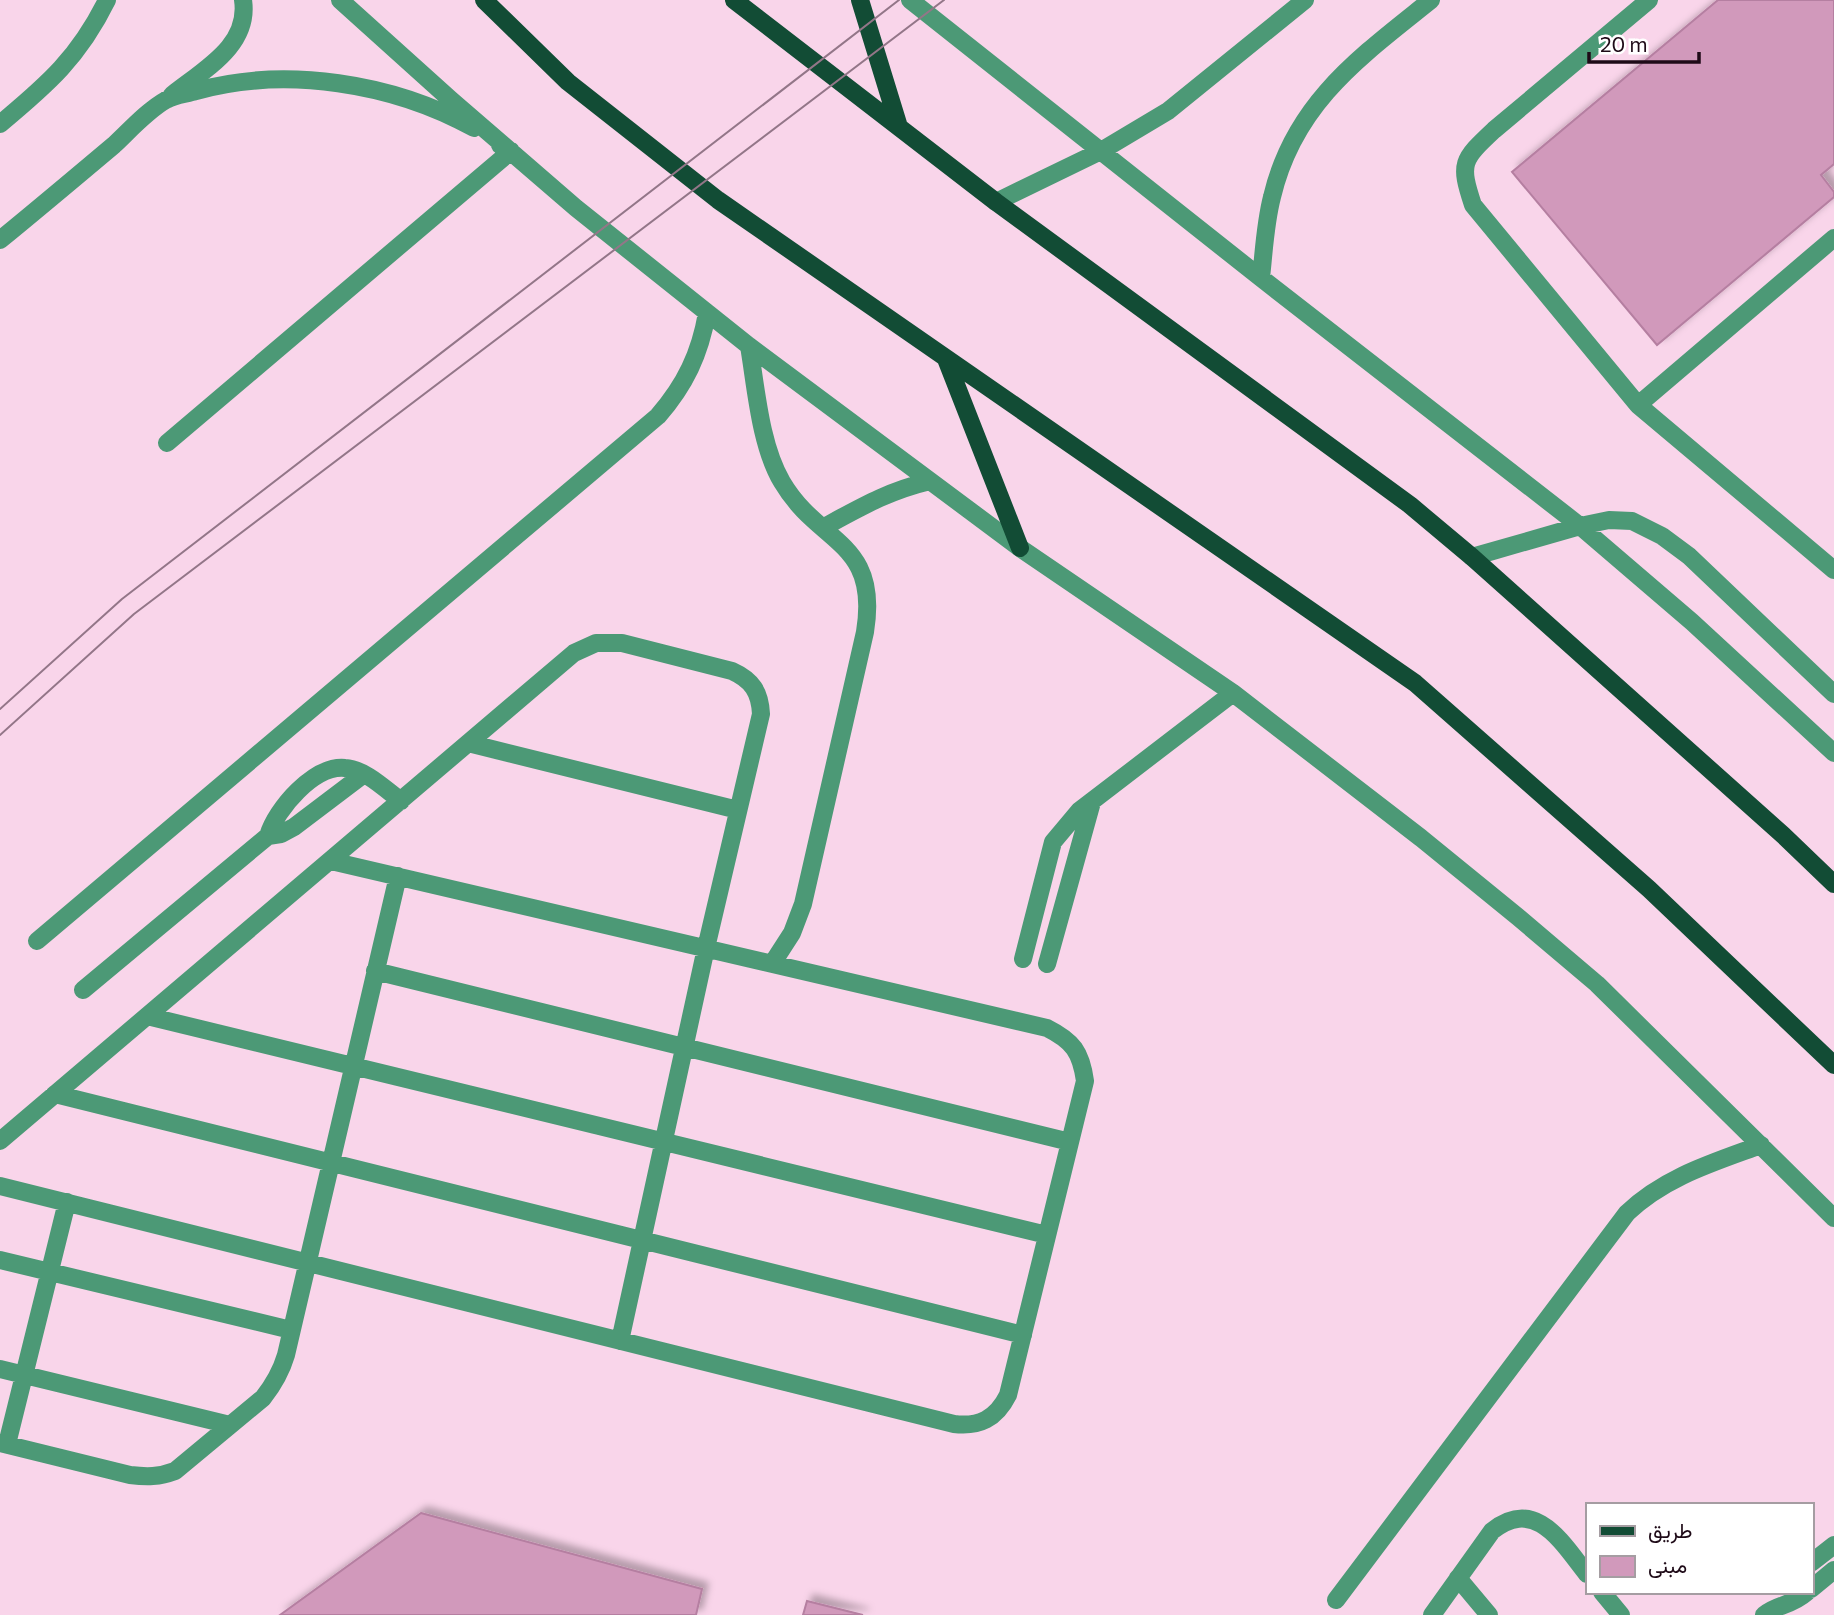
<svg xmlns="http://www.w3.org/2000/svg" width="1834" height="1615" viewBox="0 0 1834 1615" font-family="Commissioner,Vazirmatn,sans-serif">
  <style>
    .building { fill: #d199bb; stroke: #b57fa1; stroke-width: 2; filter: url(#shadow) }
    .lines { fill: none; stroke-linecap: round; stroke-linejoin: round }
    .minor { stroke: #4c9976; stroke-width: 18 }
    .major { stroke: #124c35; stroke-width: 18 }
    .tram { stroke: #937688; stroke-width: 2 }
  </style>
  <defs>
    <filter id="shadow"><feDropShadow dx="6" dy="-6" stdDeviation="3.5" flood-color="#0004"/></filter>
  </defs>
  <rect width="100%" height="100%" fill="#f9d5ea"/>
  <path class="building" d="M1718 0H1834V164L1821 175 1834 192V197L1657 345 1512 172Z
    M421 1513 702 1589 696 1615H280Z
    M807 1601 863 1615H803Z"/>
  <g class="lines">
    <path class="minor" d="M340 0 451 100 576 208 749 346 1020 548 1233 693 1421 838 1518 917 1597 984 1834 1218
      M910 0 1261 278 1580 526 1692 622 1834 753
      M1649 0 1494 130C1462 160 1459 163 1473 205L1638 405 1834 570
      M172 95C203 70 250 46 243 0
      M0 124C48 84 79 57 107 0
      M996 202 1101 151 1168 111 1305 0
      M0 240C38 209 76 177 114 145 129 131 148 110 166 100 174 95 187 94 196 91 286 66 393 83 474 128
      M1261 278C1264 251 1265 224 1272 197 1294 103 1360 57 1431 0
      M749 346C756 387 760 445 782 482 819 545 880 540 865 632L803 904 792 933 772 964
      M1638 405 1834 238
      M167 443 511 151 500 145
      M824 527C861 507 888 491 930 481
      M1472 557 1580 526 1609 520 1632 521 1662 536 1689 556 1834 694
      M468 743 738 810
      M268 836C276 809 314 765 345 768 365 769 385 789 401 801
      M37 941 658 416C685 385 700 354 707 313
      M1023 959 1053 842 1079 811 1233 693
      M1047 964 1092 802
      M375 971 1070 1142
      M83 990 268 836 281 834 294 827 364 774
      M147 1016 1047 1235
      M55 1094 1023 1335
      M0 1141 574 653 596 643H622L732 671C752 680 760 692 761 714L706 948 620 1341
      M0 1186 954 1424C979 1427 996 1419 1008 1395L1085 1081C1081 1052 1073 1041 1047 1028L331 861
      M0 1260 291 1330
      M0 1369 230 1425
      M0 1443 130 1475C147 1477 159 1477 175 1471L263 1398C274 1384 281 1372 286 1355L398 876
      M7 1444 67 1202
      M1811 1563 1834 1545
      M1458 1578 1489 1615
      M1811 1589 1834 1570
      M1602 1592 1621 1615
      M1336 1600 1627 1213C1665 1177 1712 1163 1761 1145
      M1432 1615 1492 1531C1536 1496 1562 1543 1587 1574
      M1764 1615C1779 1603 1790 1607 1807 1592"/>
    <path class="major" d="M484 0 568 82 718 200 1415 683 1649 889 1834 1065
      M734 0 996 202 1410 505 1472 557 1783 835 1834 884
      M860 0 899 127
      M946 359 1020 548"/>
    <path class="tram" d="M0 709 122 599 899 0
      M0 735 134 614 944 0"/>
  </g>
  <rect x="1586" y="1503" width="228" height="91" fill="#ffffff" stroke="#a59da2" stroke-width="2"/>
  <rect x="1600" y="1526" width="35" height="10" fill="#124c35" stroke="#a59da2" stroke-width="2"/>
  <text x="1648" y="1538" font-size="21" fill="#1e0a17">طريق</text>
  <rect x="1600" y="1556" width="35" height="21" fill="#d199bb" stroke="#a59da2" stroke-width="2"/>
  <text x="1648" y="1573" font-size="21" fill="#1e0a17">مبنى</text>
  <path d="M1589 52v10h110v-10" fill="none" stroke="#1e0a17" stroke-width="3.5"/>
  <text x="1600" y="52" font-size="21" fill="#1e0a17" stroke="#ffffff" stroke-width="5" paint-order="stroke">20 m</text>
</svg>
